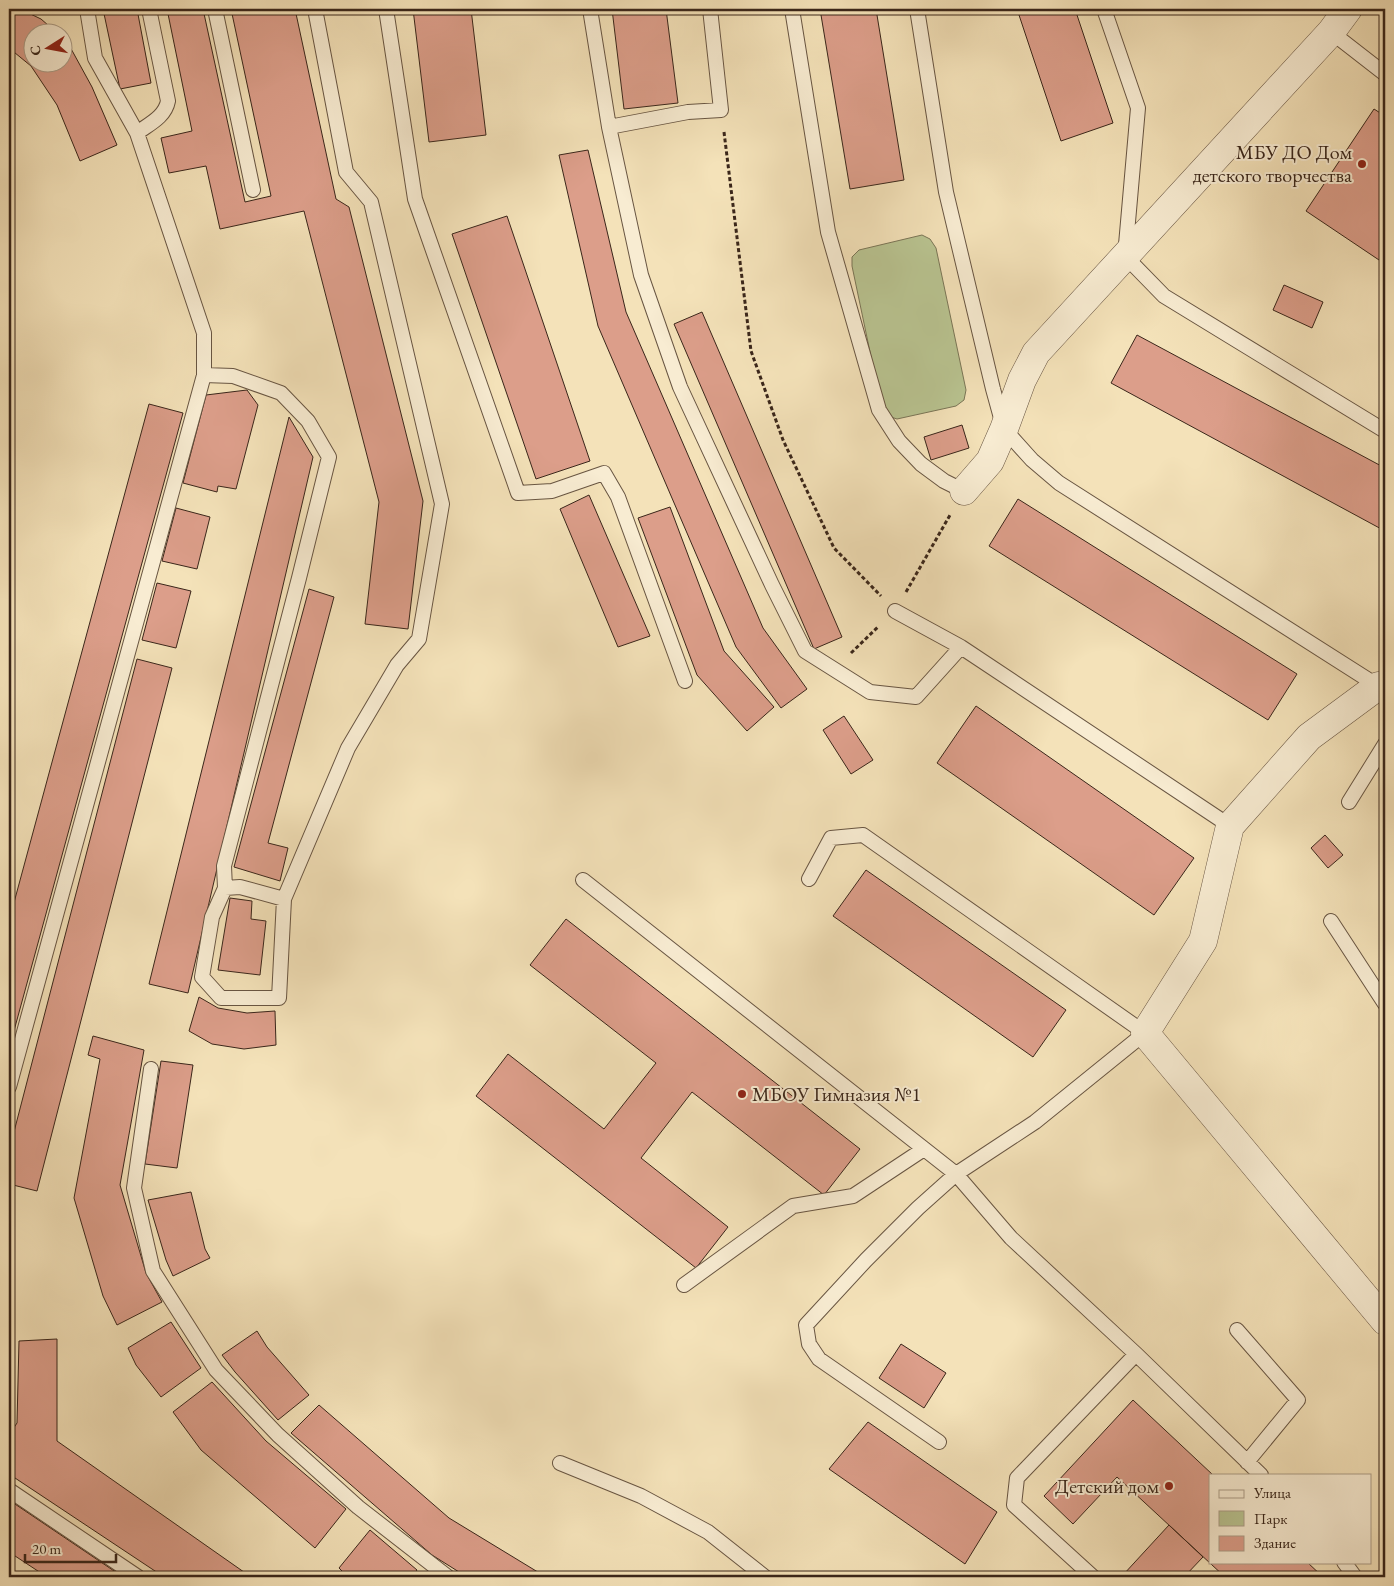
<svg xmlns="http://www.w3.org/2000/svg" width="1394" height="1586" viewBox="0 0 1394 1586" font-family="'EB Garamond',serif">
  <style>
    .green { fill: #b9c491; stroke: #7a7556 }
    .building { fill: #dc9e8a; stroke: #3a261a }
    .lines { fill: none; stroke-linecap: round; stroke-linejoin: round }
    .lane-casing { stroke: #685542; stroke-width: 16 }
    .street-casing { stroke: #685542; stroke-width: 29 }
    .path { stroke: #3a261a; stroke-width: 3; stroke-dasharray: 4 2.5; stroke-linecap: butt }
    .lane { stroke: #f8ecd2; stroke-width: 14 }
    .street { stroke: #f8ecd2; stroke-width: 28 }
    .poi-dot { fill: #8f2418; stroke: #f8ecd2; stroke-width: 2 }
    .labels { text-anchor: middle; stroke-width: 4; stroke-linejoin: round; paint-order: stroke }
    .poi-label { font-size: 20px; fill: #3a261a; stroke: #f8ecd2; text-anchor: end }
  </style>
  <rect width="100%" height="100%" fill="#f4e2b9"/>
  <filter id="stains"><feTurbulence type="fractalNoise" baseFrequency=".004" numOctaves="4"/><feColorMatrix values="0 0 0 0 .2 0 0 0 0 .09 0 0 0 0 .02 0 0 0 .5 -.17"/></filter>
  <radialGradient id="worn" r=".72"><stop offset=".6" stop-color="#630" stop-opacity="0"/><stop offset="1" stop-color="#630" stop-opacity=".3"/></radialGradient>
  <path class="green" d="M922 235 930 239 936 248 966 390 964 400 956 406 897 419 888 416 882 409 852 266V257L859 250Z"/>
  <path class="building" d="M9 9H20L41 19 56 32H32V62H62V39L69 45 92 87 117 145 80 161 57 105 31 66 9 48Z
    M103 9H137L151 83 120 89Z
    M167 9H203L245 202 271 196 231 9H295L336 199 349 207 423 501 408 629 365 624 379 502 304 211 220 229 206 166 169 173 161 138 192 131Z
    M413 9H471L486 135 429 142Z
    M612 9H666L678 103 624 109Z
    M820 9H876L904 180 850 189Z
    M1017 9H1075L1113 123 1061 141Z
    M1374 109 1385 116V264L1306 211Z
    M588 150 626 312 763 628 807 689 781 708 736 647 598 326 559 155Z
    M507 216 590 461 536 479 452 234Z
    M1284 285 1323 302 1312 328 1273 310Z
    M702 312 842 637 814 649 674 324Z
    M1137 335 1385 468V531L1111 383Z
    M247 390 258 405 236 489 218 486 217 492 183 483 206 395Z
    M149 404 183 413 9 1049V921Z
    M289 417 313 457 188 993 149 984Z
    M962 425 969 448 931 460 924 437Z
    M589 495 650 636 618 647 560 509Z
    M1018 499 1297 674 1268 720 989 546Z
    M670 507 724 651 774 707 747 731 697 675 638 518Z
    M176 508 210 517 197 569 162 561Z
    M157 583 191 591 176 648 142 640Z
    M309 589 334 597 268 843 288 848 280 881 234 867Z
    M137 659 172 668 37 1191 9 1184V1151Z
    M976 706 1194 858 1154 915 937 763Z
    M844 716 873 760 851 774 823 730Z
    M1325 835 1343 855 1328 868 1311 848Z
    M866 870 1066 1010 1033 1057 833 916Z
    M230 898 252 901 251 919 266 921 260 975 218 970Z
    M566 919 860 1149 824 1195 692 1092 641 1158 728 1227 696 1268 476 1096 508 1054 604 1129 656 1063 530 965Z
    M199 997 218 1008 247 1013 275 1011 276 1045 244 1049 212 1044 189 1031Z
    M93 1036 144 1050 120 1185 146 1273 162 1302 117 1325 103 1296 74 1198 100 1059 88 1055Z
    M161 1061 193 1065 177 1168 145 1164Z
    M191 1192 205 1249 210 1258 173 1276 166 1260 148 1200Z
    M171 1322 201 1368 161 1397 136 1365 128 1348Z
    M257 1331 267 1347 309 1395 278 1420 235 1372 222 1355Z
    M57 1339V1441L251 1577H164L9 1474V1435L17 1423 19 1341Z
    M901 1344 946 1373 924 1408 879 1378Z
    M212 1382 266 1441 346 1509 315 1548 201 1450 173 1412Z
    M1133 1400 1213 1475H1210V1562H1307L1323 1577H1225L1117 1477 1073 1524 1044 1496Z
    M319 1405 449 1518 546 1577H467L432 1555 291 1433Z
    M868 1422 997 1512 965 1564 829 1469Z
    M9 1500 123 1577H47L9 1552Z
    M1169 1525 1203 1557 1184 1577H1126L1123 1575Z
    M370 1530 417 1570 412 1577H348L339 1568Z"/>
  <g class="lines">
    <g class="lane-casing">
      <path id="lane" d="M87 9 95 58 137 133 204 333V375
        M215 9 253 190
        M386 9 415 199 518 493 552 491 604 473 618 497 685 681
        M590 9 609 127 641 275 680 387 772 585 805 651 870 692 916 697 961 647
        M792 9 828 232 879 410 899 441 921 464 944 481 964 491
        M917 9 946 192 993 389 1004 429 1032 460 1059 483 1378 686
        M1104 9 1138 108 1125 256 1164 296 1385 431
        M1331 32 1385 74
        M609 127 688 112 721 110 710 9
        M137 133C149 124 165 117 168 101L149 9
        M895 611 961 647 1230 826
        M1349 802 1385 744
        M809 879 831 838 863 835 1145 1033 1035 1122 956 1174 918 1208 866 1260 806 1325 809 1344 819 1359 939 1442
        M583 880 956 1174 1011 1238 1136 1354 1261 1475
        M284 899 348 748 397 665 419 639 442 504 371 202 346 172 315 9
        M1331 921 1385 1004
        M151 1069 134 1188 153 1271 216 1370 278 1435 358 1507 448 1577
        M9 1087 204 375 233 376 281 393 308 421 329 457 299 578 224 866 225 888 212 917 202 977 221 998H279L284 899 240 887 225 888
        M684 1285 793 1206 853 1196 924 1149
        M1237 1330 1298 1400 1247 1462
        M560 1463 641 1496 708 1532 765 1577
        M9 1490 138 1577
        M1344 1562 1355 1577
        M1093 1577 1014 1505 1017 1478 1136 1354"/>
    </g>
    <g class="street-casing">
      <path id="street" d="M964 491 990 461 1004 429 1022 380 1036 353 1331 32 1348 9
        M1385 685 1378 686 1309 737 1230 826 1203 941 1145 1033 1385 1321"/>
    </g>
    <path class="path" d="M724 132 751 351 783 440 834 548 881 596
      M906 592 950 515
      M851 653 879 626"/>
    <use href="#lane" class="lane"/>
    <use href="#street" class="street"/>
  </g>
  <g class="poi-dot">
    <circle cx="1362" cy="164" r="5"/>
    <circle cx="742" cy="1094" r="5"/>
    <circle cx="1169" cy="1486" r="5"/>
  </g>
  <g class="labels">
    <g class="poi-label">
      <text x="1352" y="159">МБУ ДО Дом<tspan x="1352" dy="23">детского творчества</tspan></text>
      <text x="752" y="1101" text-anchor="start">МБОУ Гимназия №1</text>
      <text x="1159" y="1493">Детский дом</text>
    </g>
  </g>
  <rect width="1394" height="1586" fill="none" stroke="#f4e2b9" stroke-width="30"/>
  <rect x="10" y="10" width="1374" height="1566" fill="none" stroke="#3a261a" stroke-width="2.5"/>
  <rect x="15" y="15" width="1364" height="1556" fill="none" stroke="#3a261a"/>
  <rect x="1209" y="1474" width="162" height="90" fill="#f8ecd2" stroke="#ac9d88"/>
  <rect x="1219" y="1490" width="25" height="8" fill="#f8ecd2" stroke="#ac9d88"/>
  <text x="1254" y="1498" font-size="15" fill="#3a261a">Улица</text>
  <rect x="1219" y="1511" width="25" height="15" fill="#b9c491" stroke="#ac9d88"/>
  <text x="1254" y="1524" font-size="15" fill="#3a261a">Парк</text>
  <rect x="1219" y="1536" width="25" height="15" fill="#dc9e8a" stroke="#ac9d88"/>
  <text x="1254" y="1548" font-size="15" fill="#3a261a">Здание</text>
  <g transform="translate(48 48) rotate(259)"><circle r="24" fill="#f8ecd2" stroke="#ac9d88"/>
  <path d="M0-4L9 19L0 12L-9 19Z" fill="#8f2418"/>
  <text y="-8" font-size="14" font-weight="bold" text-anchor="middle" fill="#3a261a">С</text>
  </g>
  <path d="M25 1554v8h91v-8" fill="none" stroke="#3a261a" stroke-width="2.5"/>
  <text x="32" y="1554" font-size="15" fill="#3a261a" stroke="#f8ecd2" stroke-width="4" paint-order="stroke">20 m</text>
  <rect width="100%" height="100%" filter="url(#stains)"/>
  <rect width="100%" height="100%" fill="url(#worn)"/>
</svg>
